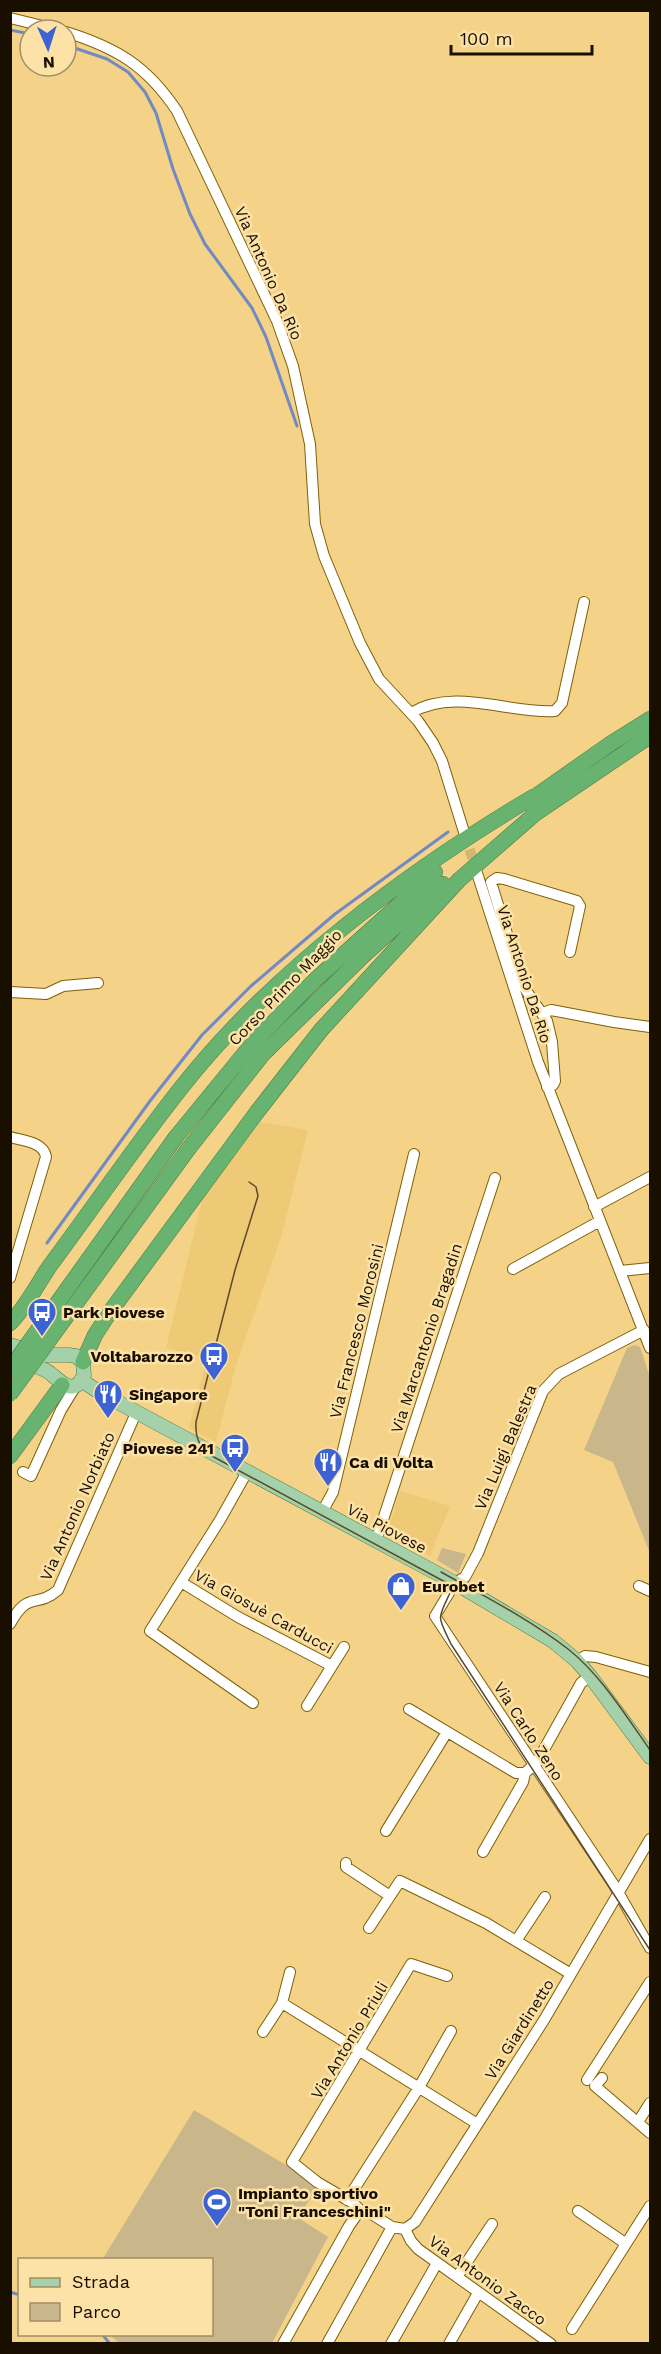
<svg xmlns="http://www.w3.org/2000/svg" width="661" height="2354" viewBox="0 0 661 2354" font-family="'Work Sans',sans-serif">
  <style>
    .built { fill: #eec976 }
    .green { fill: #c9b68b }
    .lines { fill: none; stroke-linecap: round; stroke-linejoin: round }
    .stream { stroke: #7289c1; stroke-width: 3 }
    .minor-tunnel { stroke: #d3b674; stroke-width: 10; stroke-dasharray: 10 5; stroke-linecap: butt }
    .minor-casing { stroke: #7e6008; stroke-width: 12 }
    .major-casing { stroke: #4c7a49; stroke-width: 15 }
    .highway-casing { stroke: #4c7a49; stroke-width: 16 }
    .minor { stroke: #fff; stroke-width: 10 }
    .major { stroke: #a4d1a9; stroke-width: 14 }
    .highway { stroke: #68b370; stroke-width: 15 }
    .tram { stroke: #5c4b2a; stroke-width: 1.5 }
    .highway-bridge-casing { stroke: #4c7a49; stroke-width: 16; stroke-linecap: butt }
    .highway-bridge { stroke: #68b370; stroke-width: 15 }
    .labels { text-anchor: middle; stroke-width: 5; stroke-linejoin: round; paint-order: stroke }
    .street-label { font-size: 16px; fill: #190f00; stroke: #fce2a7 }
    .poi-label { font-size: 16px; font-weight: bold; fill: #190f00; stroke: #fce2a7; text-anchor: start }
  </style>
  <rect width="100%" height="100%" fill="#f4d388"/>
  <path class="built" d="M260 1122 308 1130 281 1237 236 1365 216 1442 189 1428 207 1358 166 1348 202 1200Z
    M400 1491 450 1506 430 1556 387 1534Z"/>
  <path class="green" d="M635 1345 640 1347 650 1377V1553L613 1462 584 1450 627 1348Z
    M442 1548 466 1554 458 1573 437 1560Z
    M194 2110 291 2168 317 2190 297 2217 328 2237 272 2343H119L110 2335 212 2334V2260H102Z"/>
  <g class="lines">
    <path class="stream" d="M10 30 30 34
      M66 45 107 59 128 72 145 92 156 113 173 169 190 214 205 244 252 308 266 337 297 426
      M47 1243 150 1101 202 1035 251 986 335 914 448 832
      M10 2292 20 2295
      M102 2334 110 2344"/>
    <path class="minor-tunnel" d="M465 835 476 870"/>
    <g class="minor-casing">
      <path id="minor" d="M10 18 59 30
        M66 32C117 48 147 66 177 111L277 321 293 366 310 444 315 524 324 556 360 643 379 679 418 721 433 743 442 761 464 832
        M411 713C455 687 509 714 555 711L562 703 584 602
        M476 870 538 1062 650 1348
        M10 992 46 994 63 986 98 983
        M543 1013 551 1010 614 1022 650 1027
        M547 1087 553 1085 555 1081 552 1042 547 1021 523 986 491 882 497 878 504 879 577 901 580 906 570 952
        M10 1137C24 1141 44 1142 46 1157L10 1278
        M594 1207 650 1177
        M513 1269 600 1221
        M620 1271 650 1268
        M644 1330 559 1374 543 1391 478 1553 465 1577 455 1583 435 1616 614 1885 650 1948
        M23 1472 31 1476 61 1410 77 1384
        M247 1472 220 1520 150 1631 253 1703
        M322 1512 333 1492 414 1154
        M376 1541 495 1178
        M181 1582 238 1617 332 1666 307 1706
        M639 1586 650 1591
        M10 1624C28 1590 36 1609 58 1590L136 1413
        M577 1661 585 1656 596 1657 650 1672
        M332 1666 344 1647
        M409 1709 516 1773H525
        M386 1831 447 1732
        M483 1852 523 1782 525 1773 537 1762 581 1683 590 1676
        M346 1863V1867L390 1896
        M369 1928 400 1881 486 1923 571 1974
        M516 1941 545 1897
        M282 2003 476 2123
        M263 2032 282 2003 290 1972
        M602 2078 595 2086 650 2133
        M587 2080 650 1982
        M638 2122 650 2103
        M347 2200 418 2089 451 2031
        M578 2211 625 2243
        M405 2229 415 2222 544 2020 650 1839
        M405 2229 392 2227 370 2213 361 2211 353 2203 317 2182 292 2162 411 1964 447 1976
        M405 2229 411 2241 418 2249 551 2344
        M457 2277 492 2224
        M572 2329 650 2206
        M283 2344 349 2226 356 2216 361 2211
        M327 2344 392 2227
        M391 2344 437 2263
        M449 2344 478 2293"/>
    </g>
    <g class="major-casing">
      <path id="major" d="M10 1345 43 1355H69L76 1356 83 1362 84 1375C74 1398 60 1381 50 1373 42 1367 31 1365 22 1363
        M81 1380 99 1392 455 1583 553 1641 577 1661 590 1676 650 1757"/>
    </g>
    <g class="highway-casing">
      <path id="highway" d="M526 803 610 744 650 719
        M536 813 650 736
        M176 1137 253 1043 314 981 435 872
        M189 1148 263 1054 364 955 443 884
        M10 1323C22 1313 39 1282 49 1267 93 1208 135 1146 181 1088 272 972 407 872 533 797
        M83 1362 95 1335 110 1312 257 1112 321 1030 459 880 543 807
        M10 1456 62 1385"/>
    </g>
    <use href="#minor" class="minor"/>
    <use href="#major" class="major"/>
    <use href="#highway" class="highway"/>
    <path class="tram" d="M249 1182 256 1187 258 1196 235 1270 196 1422C195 1437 199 1447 212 1456L447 1583 451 1591C437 1620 437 1615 451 1644L650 1950
      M441 1572C484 1596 529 1619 568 1649 601 1675 626 1716 650 1750"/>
    <g class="highway-bridge-casing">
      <path id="highway-bridge" d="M10 1369 176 1137
        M10 1394 189 1148"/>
    </g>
    <use href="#highway-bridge" class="highway-bridge"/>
  </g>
  <defs>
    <g id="bus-pin" transform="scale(1.5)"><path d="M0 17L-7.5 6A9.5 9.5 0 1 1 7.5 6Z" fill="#3d62d3" stroke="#fce2a7"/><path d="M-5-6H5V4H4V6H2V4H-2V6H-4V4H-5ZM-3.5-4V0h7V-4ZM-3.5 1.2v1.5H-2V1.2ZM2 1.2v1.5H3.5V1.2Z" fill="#fff"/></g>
    <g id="restaurant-pin" transform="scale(1.5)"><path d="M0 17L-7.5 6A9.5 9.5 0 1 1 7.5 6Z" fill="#3d62d3" stroke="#fce2a7"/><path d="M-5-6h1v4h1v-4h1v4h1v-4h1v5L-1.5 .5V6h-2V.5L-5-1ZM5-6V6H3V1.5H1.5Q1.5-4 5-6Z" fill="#fff"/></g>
    <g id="shop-pin" transform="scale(1.5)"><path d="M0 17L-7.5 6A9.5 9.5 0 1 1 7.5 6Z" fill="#3d62d3" stroke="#fce2a7"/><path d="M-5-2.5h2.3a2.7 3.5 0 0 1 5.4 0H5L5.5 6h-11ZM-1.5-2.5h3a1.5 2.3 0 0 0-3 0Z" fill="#fff"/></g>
    <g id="stadium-pin" transform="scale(1.5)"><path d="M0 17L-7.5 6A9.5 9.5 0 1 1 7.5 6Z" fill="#3d62d3" stroke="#fce2a7"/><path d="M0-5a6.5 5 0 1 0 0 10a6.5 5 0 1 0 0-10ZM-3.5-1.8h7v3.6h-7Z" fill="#fff"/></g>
  </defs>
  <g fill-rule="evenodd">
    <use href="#bus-pin" x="42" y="1312"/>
    <use href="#bus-pin" x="214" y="1356"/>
    <use href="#restaurant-pin" x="108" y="1394"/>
    <use href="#bus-pin" x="235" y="1448"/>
    <use href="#restaurant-pin" x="328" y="1462"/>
    <use href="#shop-pin" x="401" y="1586"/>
    <use href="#stadium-pin" x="217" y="2202"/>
  </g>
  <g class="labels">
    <g class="street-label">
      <text transform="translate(269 273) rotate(66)" y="6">Via Antonio Da Rio</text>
      <text transform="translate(525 974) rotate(72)" y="6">Via Antonio Da Rio</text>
      <text transform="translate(285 987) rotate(-46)" y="6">Corso Primo Maggio</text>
      <text transform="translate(356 1331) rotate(-76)" y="6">Via Francesco Morosini</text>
      <text transform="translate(426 1338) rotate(-72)" y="6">Via Marcantonio Bragadin</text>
      <text transform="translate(505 1447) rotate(-67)" y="6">Via Luigi Balestra</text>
      <text transform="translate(77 1506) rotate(-66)" y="6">Via Antonio Norbiato</text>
      <text transform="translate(387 1528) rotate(28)" y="6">Via Piovese</text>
      <text transform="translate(264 1611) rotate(29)" y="6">Via Giosuè Carducci</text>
      <text transform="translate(529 1731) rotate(57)" y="6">Via Carlo Zeno</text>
      <text transform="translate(519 2029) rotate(-58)" y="6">Via Giardinetto</text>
      <text transform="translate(349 2040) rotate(-59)" y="6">Via Antonio Priuli</text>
      <text transform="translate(488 2280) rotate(36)" y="6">Via Antonio Zacco</text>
    </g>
    <g class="poi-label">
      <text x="63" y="1318">Park Piovese</text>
      <text x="193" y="1362" text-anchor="end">Voltabarozzo</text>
      <text x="129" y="1400">Singapore</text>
      <text x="214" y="1454" text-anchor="end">Piovese 241</text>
      <text x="349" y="1468">Ca di Volta</text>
      <text x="422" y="1592">Eurobet</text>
      <text x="238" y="2199">Impianto sportivo<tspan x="238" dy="18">"Toni Franceschini"</tspan></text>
    </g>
  </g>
  <rect width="661" height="2354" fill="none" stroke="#190f00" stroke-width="24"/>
  <rect x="18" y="2258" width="195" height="78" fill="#fce2a7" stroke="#a18e64" stroke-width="1.5"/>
  <rect x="30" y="2278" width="30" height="9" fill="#a4d1a9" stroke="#a18e64" stroke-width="1.5"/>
  <text x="72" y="2288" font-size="18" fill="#190f00">Strada</text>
  <rect x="30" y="2303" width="30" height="18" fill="#c9b68b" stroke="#a18e64" stroke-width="1.5"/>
  <text x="72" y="2318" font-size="18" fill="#190f00">Parco</text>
  <g transform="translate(48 48) rotate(177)"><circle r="28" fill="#fce2a7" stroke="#a18e64" stroke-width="1.5"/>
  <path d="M0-4.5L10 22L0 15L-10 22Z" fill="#3d62d3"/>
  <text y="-9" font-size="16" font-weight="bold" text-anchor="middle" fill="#190f00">N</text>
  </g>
  <path d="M451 45v9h141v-9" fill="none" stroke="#190f00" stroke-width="3"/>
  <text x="460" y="45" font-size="18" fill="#190f00" stroke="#fce2a7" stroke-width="4.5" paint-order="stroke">100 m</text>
</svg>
